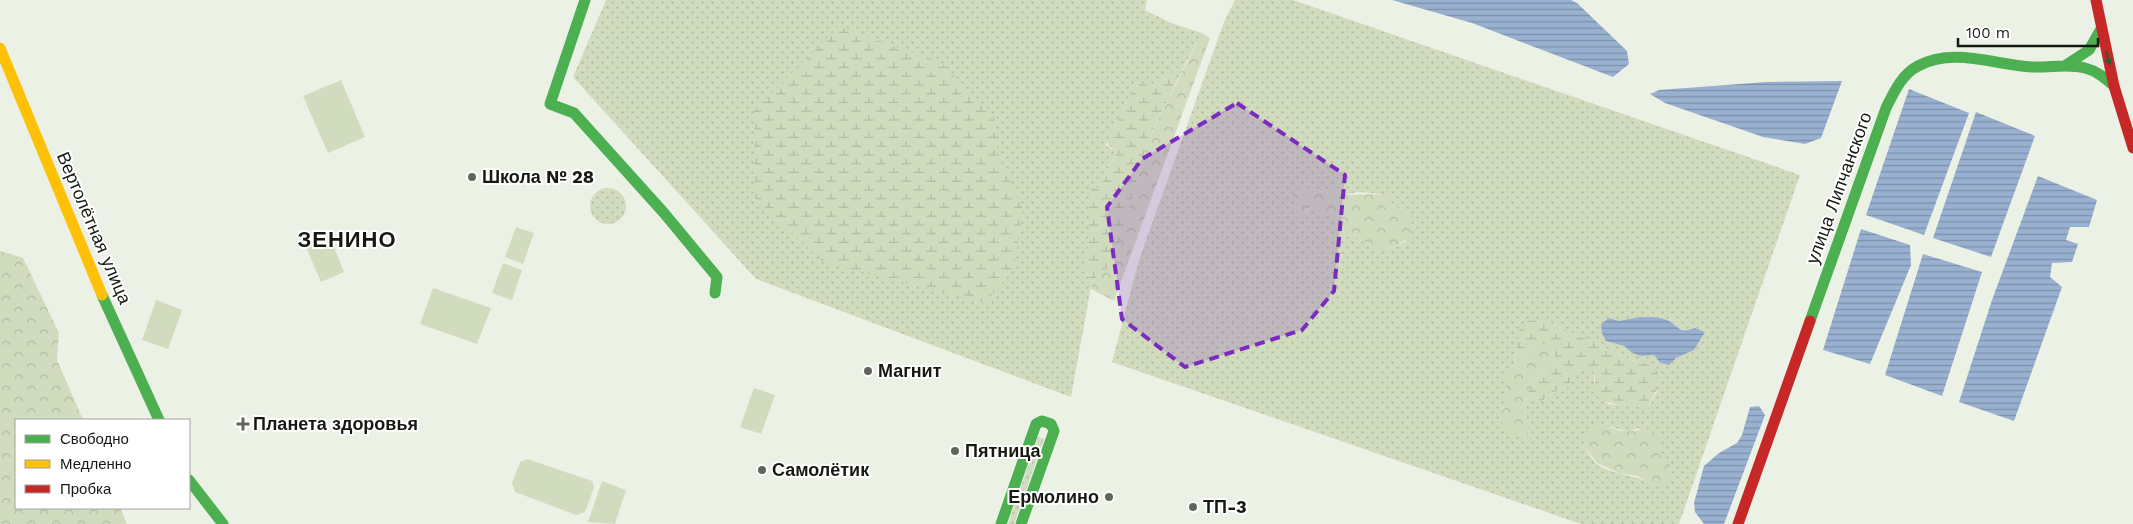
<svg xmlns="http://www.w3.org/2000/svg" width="2133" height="524" viewBox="0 0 2133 524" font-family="'Work Sans',sans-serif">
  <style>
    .grass { fill: url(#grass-dots); fill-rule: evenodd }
    .forest { fill: url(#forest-crowns) }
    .wetland { fill: url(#wetland-marsh) }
    .pitch { fill: #d0dcbd }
    .water { fill: url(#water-rules) }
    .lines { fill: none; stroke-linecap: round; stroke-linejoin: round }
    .fast { stroke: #4caf50; stroke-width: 11 }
    .slow { stroke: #ffc107; stroke-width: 11 }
    .jam { stroke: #c62828; stroke-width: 11 }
    .oneway { fill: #2e5c2e }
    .marked { fill: #7b2cbf; fill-opacity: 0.2; stroke: #7b2cbf; stroke-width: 4; stroke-dasharray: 10 6; stroke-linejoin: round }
    .poi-dot { fill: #61655c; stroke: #fff; stroke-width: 2 }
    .labels { text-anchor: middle; stroke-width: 4; stroke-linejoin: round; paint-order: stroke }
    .poi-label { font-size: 18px; font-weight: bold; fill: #161912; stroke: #fff; text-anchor: start }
    .street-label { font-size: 18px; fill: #161912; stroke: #fff }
    .district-label { font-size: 22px; font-weight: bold; letter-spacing: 1px; fill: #161912; stroke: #fff }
  </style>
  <defs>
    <pattern id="grass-dots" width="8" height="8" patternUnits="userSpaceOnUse" patternTransform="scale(1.25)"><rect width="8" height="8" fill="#d0dcbd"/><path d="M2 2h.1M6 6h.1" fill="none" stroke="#b2bca1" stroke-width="1.8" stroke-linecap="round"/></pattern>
    <pattern id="forest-crowns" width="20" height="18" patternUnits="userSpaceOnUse" patternTransform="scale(1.25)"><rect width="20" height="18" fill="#d0dcbd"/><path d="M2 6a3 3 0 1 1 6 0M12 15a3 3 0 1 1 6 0" fill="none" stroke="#b2bca1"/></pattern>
    <pattern id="wetland-marsh" width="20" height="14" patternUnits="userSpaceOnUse" patternTransform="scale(1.25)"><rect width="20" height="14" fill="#d0dcbd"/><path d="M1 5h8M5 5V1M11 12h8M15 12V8" fill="none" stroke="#b2bca1"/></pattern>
    <pattern id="water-rules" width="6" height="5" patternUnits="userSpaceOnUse" patternTransform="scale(1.25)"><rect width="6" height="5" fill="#99b1d0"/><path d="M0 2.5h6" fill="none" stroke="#7c8fa7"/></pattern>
  </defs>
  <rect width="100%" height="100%" fill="#ecf1e6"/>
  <path class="grass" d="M606 0H1147L1145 10 1171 23 1202 33 1187 61 1155 87 1136 82 1106 145 1116 152 1100 187 1086 272 1092 281 1071 397 756 279 573 77Z
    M1235 0H1293L1800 175 1679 524H1581L1112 362 1139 260 1224 22ZM1331 190 1340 195 1360 192 1380 194 1394 206 1411 216 1405 242C1380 255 1375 248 1354 235L1345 236 1332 212 1313 207 1305 213 1294 208 1311 193ZM1639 317C1648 318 1658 318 1667 320 1680 324 1675 334 1696 328L1694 350 1676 358 1660 363 1654 355 1631 352 1624 346 1606 341 1609 318 1619 321ZM1548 322 1631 360 1652 364 1657 392 1647 409 1628 403 1618 405 1608 404 1594 382 1595 372 1586 368 1577 370 1568 387 1558 390 1543 401 1524 399 1529 438 1502 410 1506 401V372L1514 365 1517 345ZM1610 427 1629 432 1638 428 1661 445 1655 486C1636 473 1612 476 1596 463 1592 459 1588 452 1585 447L1590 428Z
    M590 206a18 18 0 1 1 36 0a18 18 0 1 1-36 0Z
    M1038 437 1044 439 1014 524H1008Z"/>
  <path class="forest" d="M1202 33 1210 38 1114 301 1091 289 1092 281 1114 261 1148 140Z
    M1301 189 1311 193 1331 190C1348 200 1369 190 1389 197L1394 206 1411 215 1412 236 1396 246 1378 251 1354 235 1345 236 1337 231 1332 213 1324 217 1315 216 1312 207 1297 218 1294 208 1298 203 1293 194Z
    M0 251 23 258 59 333 57 360 83 420H16V508H120L127 524H0Z
    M1538 344H1549L1554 353 1555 362 1533 382 1524 399 1529 438C1513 439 1508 432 1500 419L1506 400V372Z
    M1600 424C1607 426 1615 430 1623 431 1639 433 1640 425 1658 434L1661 445 1660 455 1669 461 1673 480 1664 485 1655 486 1637 476 1619 473 1597 463 1585 447 1590 428Z"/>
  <path class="wetland" d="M838 27 941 62 994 117 998 152 1023 209 1014 269 985 303 823 262 755 198 754 111Z
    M1187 61 1148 140 1114 262 1092 281 1086 272 1091 189 1100 187 1116 153 1107 143 1136 82 1155 87Z
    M1538 320 1548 322 1631 360 1652 364C1666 381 1655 392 1647 409L1628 403 1618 405 1600 400 1595 392V372L1586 368 1577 370 1568 387 1558 390 1542 401 1524 399 1533 382 1555 362 1554 353 1549 344H1538L1514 365 1520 327 1528 321Z"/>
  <path class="pitch" d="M341 80 365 137 328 153 303 96Z
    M516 227 534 233 523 264 505 257Z
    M329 235 344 272 321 282 305 245Z
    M503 263 522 270 512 300 492 293Z
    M433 288 491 308 477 344 420 324Z
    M156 300 182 310 168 349 142 340Z
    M754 388 775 395 761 434 740 427Z
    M527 459 592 481 594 488 585 512 576 515 515 492 512 483 520 462Z
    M602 481 626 490 615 524 588 522Z"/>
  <path class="water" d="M1392 0H1571L1577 3 1627 51 1629 64 1613 77 1472 23Z
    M1842 81 1821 138 1805 144 1763 137 1665 103 1650 94 1659 90 1766 82Z
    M1909 89 1969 113 1924 235 1866 215Z
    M1976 112 2035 136 1991 257 1933 238Z
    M2038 176 2097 200 2089 227H2070L2066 240 2078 244 2072 262 2052 263 2050 277 2062 287 2014 421 1959 402 1992 300Z
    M1861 229 1910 245 1911 265 1870 364 1823 350Z
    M1923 254 1982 272 1942 396 1885 375Z
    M1639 317C1648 317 1658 316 1667 320 1681 326 1676 334 1695 328L1705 332 1694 350 1676 358 1669 365 1660 363 1654 355 1640 356 1631 352 1624 346 1606 341 1602 333 1601 324 1609 318 1619 321Z
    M1759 406 1765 415 1724 524H1704L1695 512 1694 503 1704 466 1719 453 1737 443 1742 435 1750 407Z"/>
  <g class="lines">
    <path class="fast" d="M585 0 550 104 574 113 664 213 717 277 715 293
      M2066 65 2089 50 2101 29
      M102 295 159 420
      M1810 321 1886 108C1894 92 1902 74 1918 66 1954 47 1994 65 2032 67 2050 68 2067 63 2085 68 2097 71 2105 78 2114 86
      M189 480 223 524
      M1001 524 1036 424 1042 421 1051 424 1054 431 1021 524"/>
    <path class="slow" d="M0 48 102 295"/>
    <path class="jam" d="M2096 0 2114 86 2133 148
      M1738 524 1810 321"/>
  </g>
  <defs><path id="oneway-solid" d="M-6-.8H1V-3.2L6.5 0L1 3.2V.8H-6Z" transform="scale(1.25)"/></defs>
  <use class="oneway" href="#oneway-solid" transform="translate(2108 58) rotate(76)"/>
  <path class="marked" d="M1237 103 1345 175 1334 291 1302 330 1185 367 1122 319 1107 207 1142 159Z"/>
  <g class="poi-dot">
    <circle cx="472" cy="177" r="5"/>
    <circle cx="868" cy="371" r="5"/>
    <path d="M240.5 416.5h5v5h5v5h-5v5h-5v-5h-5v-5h5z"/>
    <circle cx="955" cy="451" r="5"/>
    <circle cx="762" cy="470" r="5"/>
    <circle cx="1109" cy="497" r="5"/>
    <circle cx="1193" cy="507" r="5"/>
  </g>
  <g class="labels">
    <g class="poi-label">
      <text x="482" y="183">Школа № 28</text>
      <text x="878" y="377">Магнит</text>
      <text x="253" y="430">Планета здоровья</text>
      <text x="965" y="457">Пятница</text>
      <text x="772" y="476">Самолётик</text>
      <text x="1099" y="503" text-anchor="end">Ермолино</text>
      <text x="1203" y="513">ТП-3</text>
    </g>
    <g class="street-label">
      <text transform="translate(1839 188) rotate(-70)" y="6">улица Липчанского</text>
      <text transform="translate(94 228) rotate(67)" y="6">Вертолётная улица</text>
    </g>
    <g class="district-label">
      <text x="347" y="247">ЗЕНИНО</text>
    </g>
  </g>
  <rect x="15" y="419" width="175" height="90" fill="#ffffff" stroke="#a2a3a0"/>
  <rect x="25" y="435" width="25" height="8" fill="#4caf50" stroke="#a2a3a0"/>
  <text x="60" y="444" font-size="15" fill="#161912">Свободно</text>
  <rect x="25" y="460" width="25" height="8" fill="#ffc107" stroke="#a2a3a0"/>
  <text x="60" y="469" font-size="15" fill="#161912">Медленно</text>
  <rect x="25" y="485" width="25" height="8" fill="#c62828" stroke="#a2a3a0"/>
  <text x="60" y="494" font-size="15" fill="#161912">Пробка</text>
  <path d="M1958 38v8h140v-8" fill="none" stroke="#161912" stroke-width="2.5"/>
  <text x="1966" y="38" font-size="15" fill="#161912" stroke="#ffffff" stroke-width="4" paint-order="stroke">100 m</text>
</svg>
